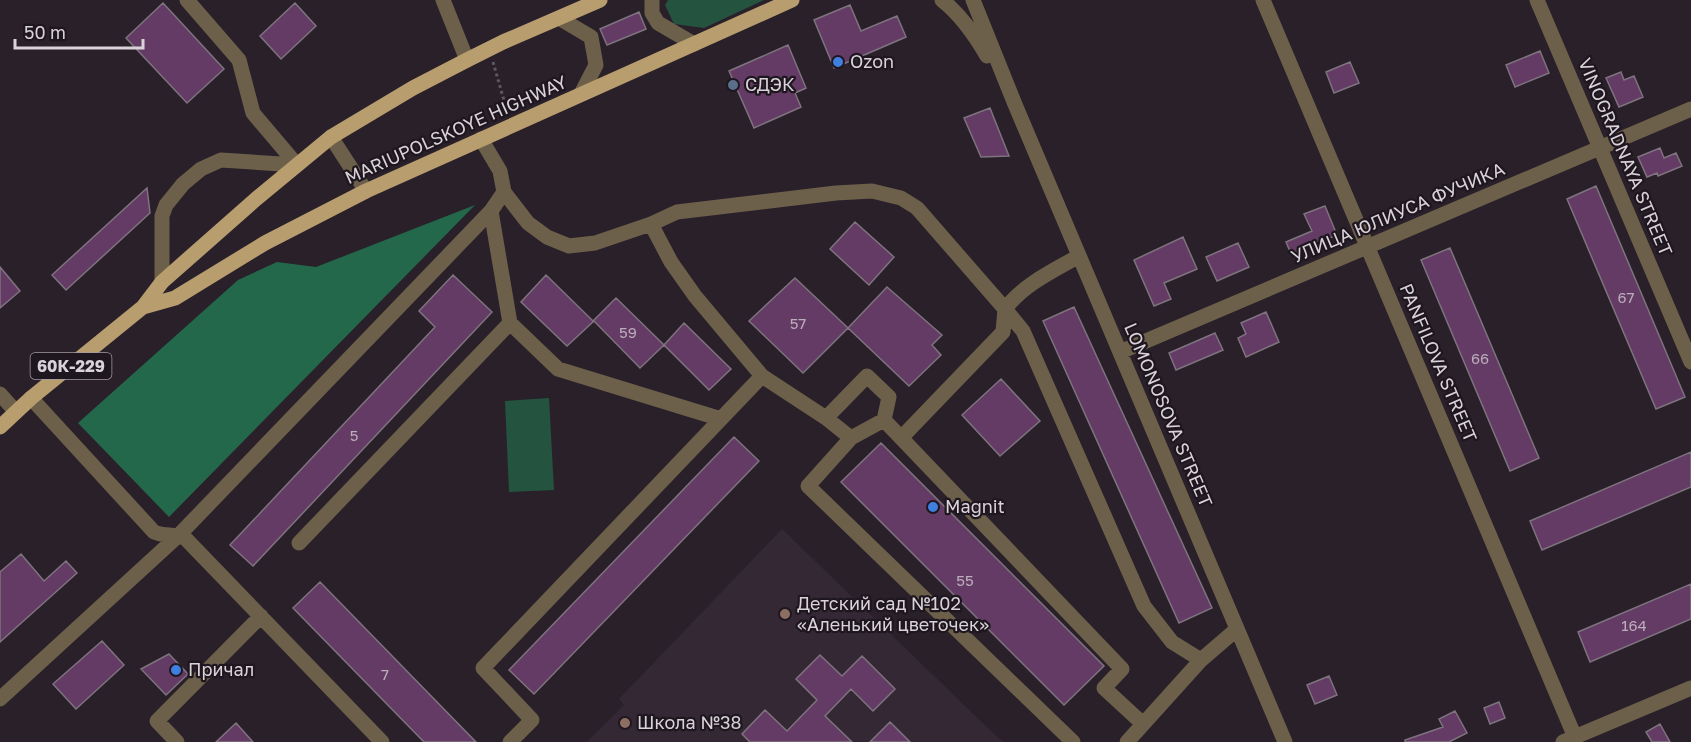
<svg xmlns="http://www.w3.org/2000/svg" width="1691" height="742" viewBox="0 0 1691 742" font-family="'Golos Text',sans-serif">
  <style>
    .built { fill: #352835 }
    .green { fill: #24543f }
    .forest { fill: #24684b }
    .building { fill: #633b65; stroke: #7e737e; stroke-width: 1.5 }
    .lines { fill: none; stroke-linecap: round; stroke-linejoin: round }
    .path { stroke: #605860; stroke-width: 3; stroke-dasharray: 3 3; stroke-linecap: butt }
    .minor { stroke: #6d604a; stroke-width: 15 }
    .major { stroke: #b89d6e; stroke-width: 15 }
    .shop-dot { fill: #3f7fe0; stroke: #1f171f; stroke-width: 2 }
    .service-dot { fill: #5c6f8a; stroke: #1f171f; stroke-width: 2 }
    .education-dot { fill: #8d6e63; stroke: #1f171f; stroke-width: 2 }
    .labels { text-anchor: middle; stroke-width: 4.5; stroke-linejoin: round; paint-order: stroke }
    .number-label { font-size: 15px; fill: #bcadbc }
    .shield { fill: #1f171f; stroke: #a19ba1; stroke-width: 1.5 }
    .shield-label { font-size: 16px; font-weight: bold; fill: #d9d3d9 }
    .poi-label { font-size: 18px; fill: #d9d3d9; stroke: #1f171f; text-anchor: start }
    .street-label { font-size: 18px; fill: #d9d3d9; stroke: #1f171f }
  </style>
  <rect width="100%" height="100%" fill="#292029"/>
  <path class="built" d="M782 529 993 733 1004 742H587L624 705 619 699Z"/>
  <path class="green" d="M668 0H764L704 28 674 24 665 5Z
    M549 398 554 490 509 492 505 401Z"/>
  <path class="forest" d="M475 205 169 517 78 423 238 280 277 262 316 267Z"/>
  <path class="building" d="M163 3 224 69 187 103 126 38Z
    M295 3 316 26 281 59 260 36Z
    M850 5 861 31 897 16 906 37 834 68 814 20Z
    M639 12 646 29 607 45 600 29Z
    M788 45 806 88 795 93 801 107 754 128 729 71Z
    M1540 51 1549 73 1515 87 1506 65Z
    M1350 62 1359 83 1334 93 1326 72Z
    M1621 72 1624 80 1634 76 1643 97 1619 107 1606 78Z
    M990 108 1009 156 981 157 964 118Z
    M1660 148 1664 158 1676 153 1682 166 1658 176 1657 173 1647 177 1638 157Z
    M1596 186 1685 397 1656 409 1567 199Z
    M147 188 150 213 66 290 52 275Z
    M1325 206 1337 235 1291 254 1286 242 1312 231 1304 214Z
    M855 222 894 257 869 285 830 249Z
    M1183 237 1197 269 1164 283 1171 299 1154 306 1134 260Z
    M1238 243 1249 267 1217 281 1206 257Z
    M1450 248 1539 458 1510 471 1421 260Z
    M0 267 20 291 0 308Z
    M453 275 492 312 253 566 230 545 435 327 419 311Z
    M546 275 593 321 616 298 664 345 640 368 594 321 567 346 521 302Z
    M795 278 848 328 803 373 749 321Z
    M887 287 942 335 932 345 941 355 909 386 848 328Z
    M1074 307 1212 608 1179 623 1043 321Z
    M1266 312 1279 342 1246 357 1238 338 1246 334 1241 323Z
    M684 323 731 369 709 390 664 345Z
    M1215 333 1223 350 1176 370 1169 353Z
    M1001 379 1040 421 1000 456 962 415Z
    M734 437 759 461 534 694 509 670Z
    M881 443 1104 666 1064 705 841 482Z
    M1691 452V487L1542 550 1530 521Z
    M21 554 44 581 66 561 77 573 0 642V572Z
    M320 582 476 742H424L293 608Z
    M1691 584V619L1590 662 1578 632Z
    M102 641 124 665 76 709 53 684Z
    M169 654 188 674 166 695 141 669Z
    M820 655 842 676 862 656 895 689 873 711 851 689 825 716 852 742H750L742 734 765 710 787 731 817 700 796 679Z
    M1329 676 1337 695 1315 704 1307 685Z
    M1499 702 1505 718 1490 724 1484 708Z
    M1455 711 1467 733 1449 742H1405V740L1443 727 1439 719Z
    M890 722 910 742H870Z
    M236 723 253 742H216Z
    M1660 724 1670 742H1652L1646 732Z"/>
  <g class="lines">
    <path class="path" d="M493 62 507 111"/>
    <path class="minor" d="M187 0 239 60 253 113 297 165
      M443 0 467 60
      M652 0V13L658 23 694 44
      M942 0C961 15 975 35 987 56
      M973 0 1014 102 1285 742
      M1263 0 1577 742
      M1537 0 1691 362
      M559 18 591 37 596 65 581 94
      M331 137 366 191
      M504 192 528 223 547 237 569 246 595 243 651 224 677 212 836 193 872 191 901 198 917 208 1005 309 1003 332 901 438
      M491 211 510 323
      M651 224 671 262 695 296 762 376
      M1079 256C1053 271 1024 284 1005 309L1023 331 1144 606 1172 642 1201 660
      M162 282V216L166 205 183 184 201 169 221 160 297 165
      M1120 352 1691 109
      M0 394 16 412
      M31 398 154 532C165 537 176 533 186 539L382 742
      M884 420 1122 669 1104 688 1143 724
      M851 438 808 486 1073 742
      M299 543 510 323 558 369 721 419
      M0 699 179 535 491 211 504 192 500 171 481 139
      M177 742 157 721 261 616
      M510 742 532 720 483 668 762 376 826 418 851 438 884 420 889 397 867 376 826 418
      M1127 742 1201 660 1237 629
      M1563 742 1691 688"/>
    <path class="major" d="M143 307 175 298 265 243 366 191 792 0
      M0 427 31 398 143 307 162 282 256 199 331 137 413 88 467 60 503 42 600 0"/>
  </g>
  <g class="shop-dot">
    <circle cx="838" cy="62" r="6"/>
    <circle cx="933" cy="507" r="6"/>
    <circle cx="176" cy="670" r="6"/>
  </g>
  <circle class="service-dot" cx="733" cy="85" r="6"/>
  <g class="education-dot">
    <circle cx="785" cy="614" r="6"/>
    <circle cx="625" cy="723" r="6"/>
  </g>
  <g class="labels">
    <g class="number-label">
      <text x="1626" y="303">67</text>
      <text x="798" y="329">57</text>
      <text x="628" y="338">59</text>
      <text x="1480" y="364">66</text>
      <text x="354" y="441">5</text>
      <text x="965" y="586">55</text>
      <text x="1634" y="631">164</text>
      <text x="385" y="680">7</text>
    </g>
    <rect class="shield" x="30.5" y="353" width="81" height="26" rx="4.5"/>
    <g class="shield-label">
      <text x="71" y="372">60К-229</text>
    </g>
    <g class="poi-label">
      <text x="850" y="68">Ozon</text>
      <text x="745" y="91">СДЭК</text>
      <text x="945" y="513">Magnit</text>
      <text x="797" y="610">Детский сад №102<tspan x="797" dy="21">«Аленький цветочек»</tspan></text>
      <text x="188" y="676">Причал</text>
      <text x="637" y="729">Школа №38</text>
    </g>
    <g class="street-label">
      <text transform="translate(456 130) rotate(-24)" y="6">MARIUPOLSKOYE HIGHWAY</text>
      <text transform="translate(1625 157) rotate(67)" y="6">VINOGRADNAYA STREET</text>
      <text transform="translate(1398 213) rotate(-23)" y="6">УЛИЦА ЮЛИУСА ФУЧИКА</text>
      <text transform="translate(1438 363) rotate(67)" y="6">PANFILOVA STREET</text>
      <text transform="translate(1168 415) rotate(67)" y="6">LOMONOSOVA STREET</text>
    </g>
  </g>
  <path d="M15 39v9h128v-9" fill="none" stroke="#d9d3d9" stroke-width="3"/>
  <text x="24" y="39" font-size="18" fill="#d9d3d9" stroke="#1f171f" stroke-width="4.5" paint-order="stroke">50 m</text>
</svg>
